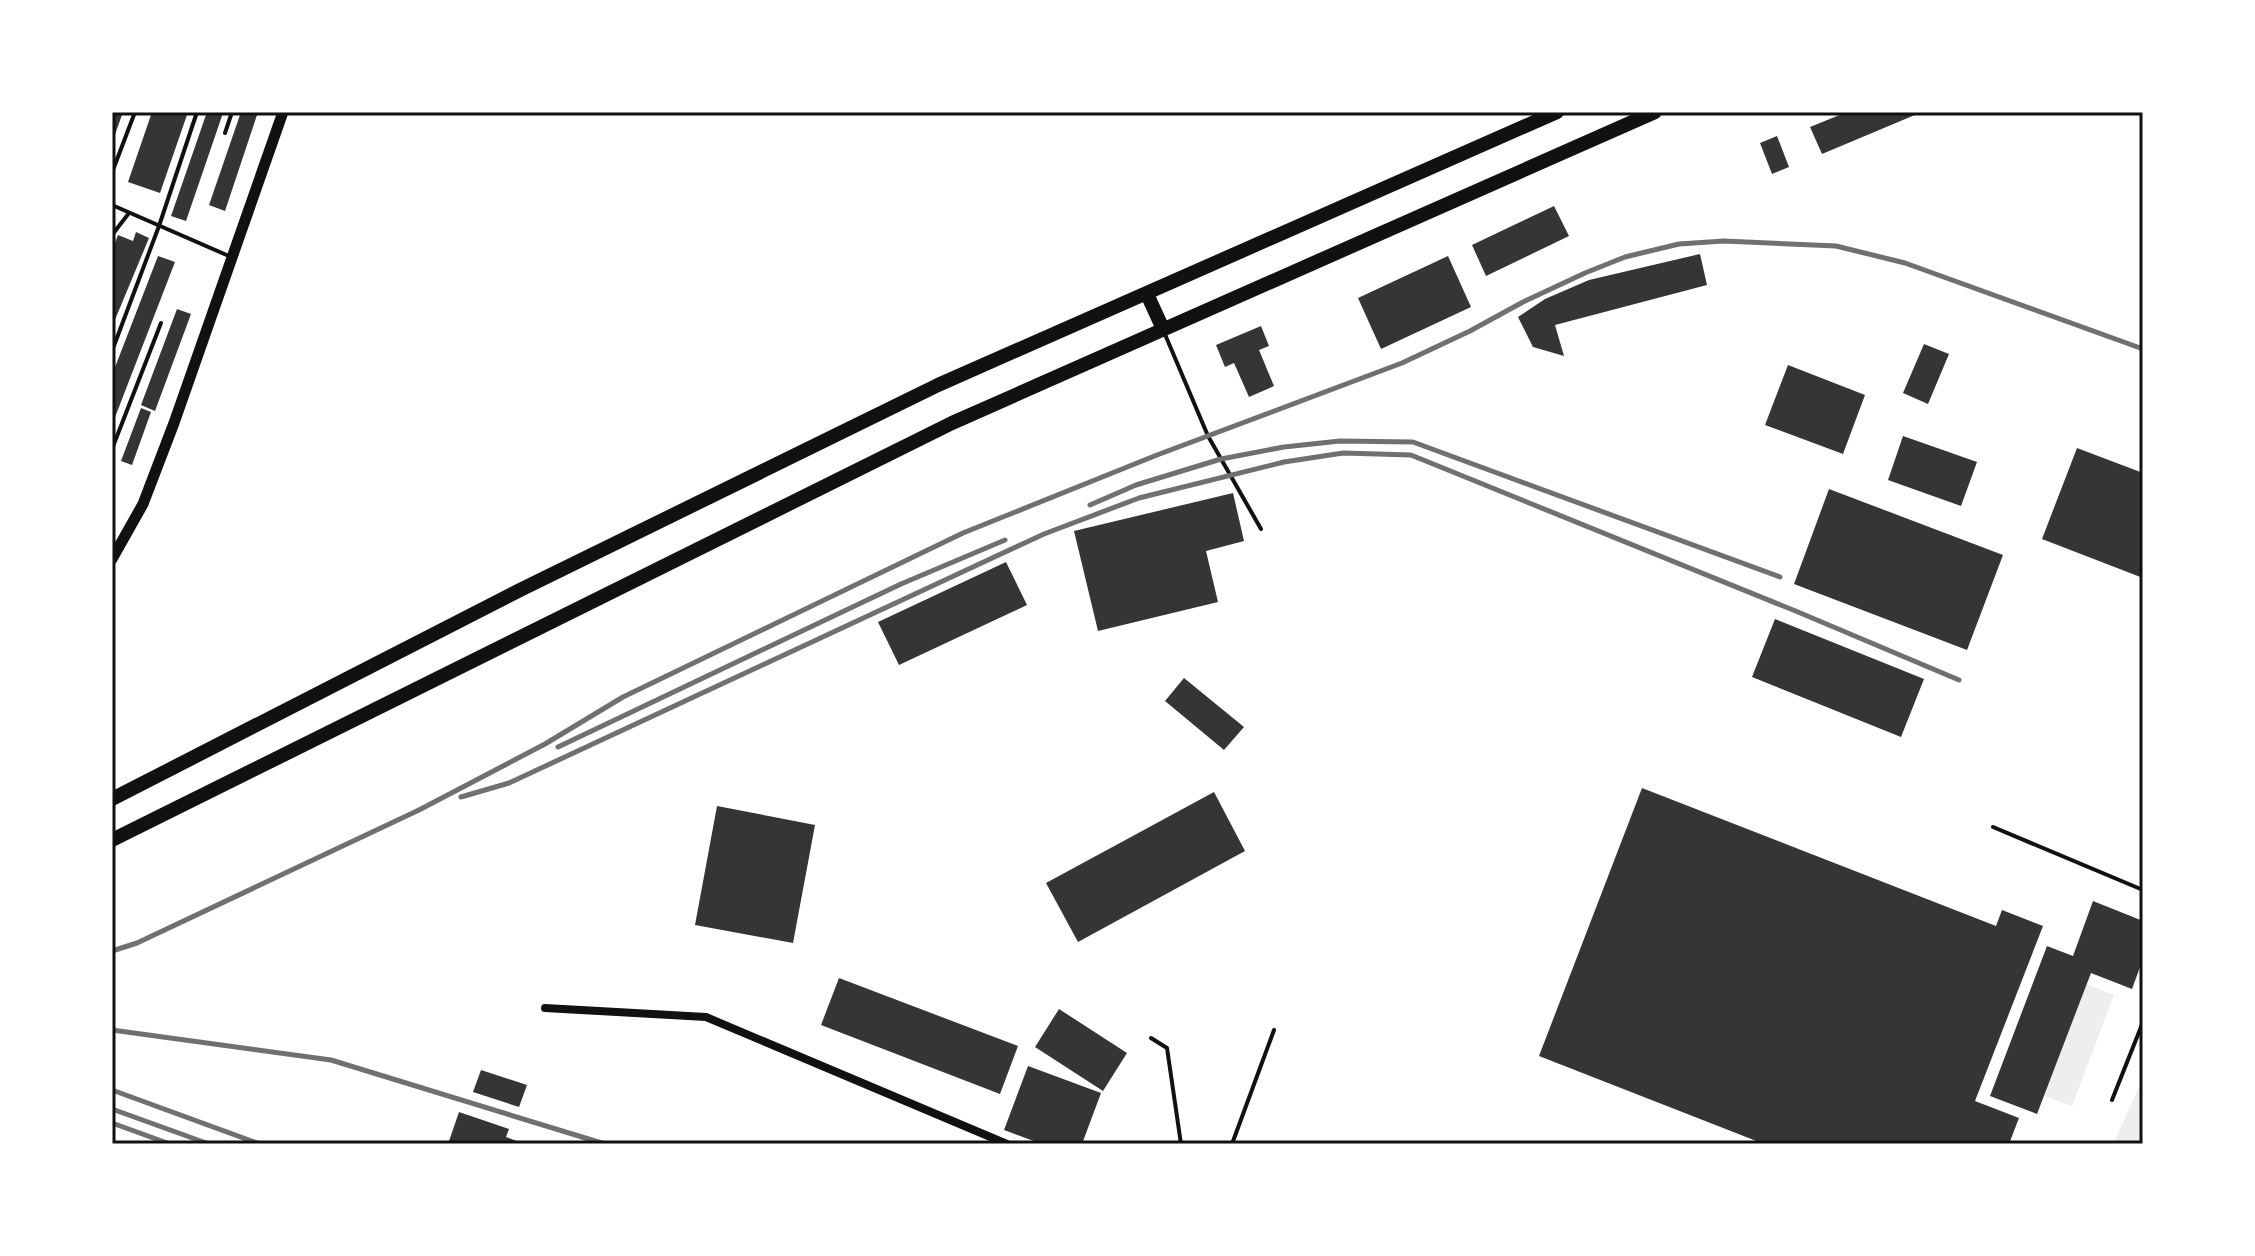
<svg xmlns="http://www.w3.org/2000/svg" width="2255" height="1256" viewBox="0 0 2255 1256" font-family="'Noto Serif',serif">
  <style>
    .green { fill: #eee }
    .building { fill: #353535 }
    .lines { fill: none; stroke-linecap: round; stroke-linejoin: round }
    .service { stroke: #111; stroke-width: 4 }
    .minor { stroke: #111; stroke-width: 8 }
    .tertiary { stroke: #111; stroke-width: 11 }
    .primary { stroke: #111; stroke-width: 14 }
    .rail { stroke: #707070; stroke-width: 5 }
    .neatline { fill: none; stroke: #111; stroke-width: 3 }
  </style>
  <rect width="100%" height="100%" fill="#fff"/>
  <path class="green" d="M2087 984 2114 995 2072 1106 2044 1096Z
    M2143 1079V1144H2113Z"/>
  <path class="building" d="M112 112H123L112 143Z
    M152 112H188L160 193 128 182Z
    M207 112 223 113 186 221 171 216Z
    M241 112H258L225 211 209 205Z
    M1847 112H1922L1822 154 1810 127Z
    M1777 136 1789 167 1772 174 1760 143Z
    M1554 206 1569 236 1486 276 1472 245Z
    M136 232 149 238 112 327V250L118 235 133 241Z
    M1700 254 1707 285 1555 325 1564 356 1533 347 1518 317 1545 299 1589 280Z
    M158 256 175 262 112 425V375Z
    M1448 256 1471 307 1381 349 1358 298Z
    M177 309 191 314 155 411 141 405Z
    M1261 326 1269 346 1259 350 1274 386 1249 397 1234 363 1225 367 1216 345Z
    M1924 344 1949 354 1928 404 1903 393Z
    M1788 365 1865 395 1843 454 1765 425Z
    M141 408 151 412 132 465 121 461Z
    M1903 436 1977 462 1961 506 1888 480Z
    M2077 448 2143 473V578L2042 539Z
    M1829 489 2003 555 1967 650 1794 584Z
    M1233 493 1244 541 1206 551 1218 602 1098 631 1074 531Z
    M1006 562 1027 605 899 665 878 622Z
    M1775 619 1924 679 1901 737 1752 677Z
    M1184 678 1244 727 1224 750 1165 701Z
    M1642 788 1996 926 2002 910 2043 926 1975 1101 2019 1118 2009 1144H1764L1539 1056Z
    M1214 792 1245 851 1078 942 1046 883Z
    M717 806 815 825 793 943 695 925Z
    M2093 901 2143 921V959L2132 989 2091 973 2037 1114 1990 1096 2047 946 2073 956Z
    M839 978 1018 1046 1000 1094 821 1025Z
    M1059 1009 1127 1053 1103 1091 1035 1047Z
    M1028 1066 1101 1093 1082 1144H1042L1004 1130Z
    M481 1070 527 1085 519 1107 473 1092Z
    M459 1112 509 1129 506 1137 525 1144H448Z"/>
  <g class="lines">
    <path class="service" d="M225 133 232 112
      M113 170 135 112
      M112 205 229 256
      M112 235 129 213
      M1164 332 1208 436 1261 529
      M112 351 159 226 197 112
      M112 449 161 323
      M1993 827 2143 890
      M1151 1038 1167 1048 1181 1144
      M2112 1100 2143 1022
      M1232 1144 1274 1030"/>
    <path class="minor" d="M545 1008 706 1017 1007 1144"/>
    <path class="tertiary" d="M112 559 143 504 174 423 283 112"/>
    <path class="primary" d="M1147 294 1163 329
      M112 799 520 590 938 385 1557 112
      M112 840 952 423 1655 112"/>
    <path class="rail" d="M1090 505 1136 485 1221 459 1284 447 1340 441 1413 442 1780 577
      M558 747 901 584 1005 540
      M461 797 509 783 1044 534 1139 498 1284 462 1343 453 1411 455 1798 612 1959 680
      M112 951 137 943 419 810 545 744 623 697 963 533 1157 455 1402 363 1470 331 1523 302 1585 273 1625 257 1679 244 1724 241 1836 246 1905 263 2143 349
      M112 1030 331 1060 605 1144
      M112 1090 260 1144
      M112 1109 209 1144
      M112 1123 170 1144"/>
  </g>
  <rect width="2255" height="1256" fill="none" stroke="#ffffff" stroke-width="228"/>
  <rect x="114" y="114" width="2027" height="1028" class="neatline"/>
</svg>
